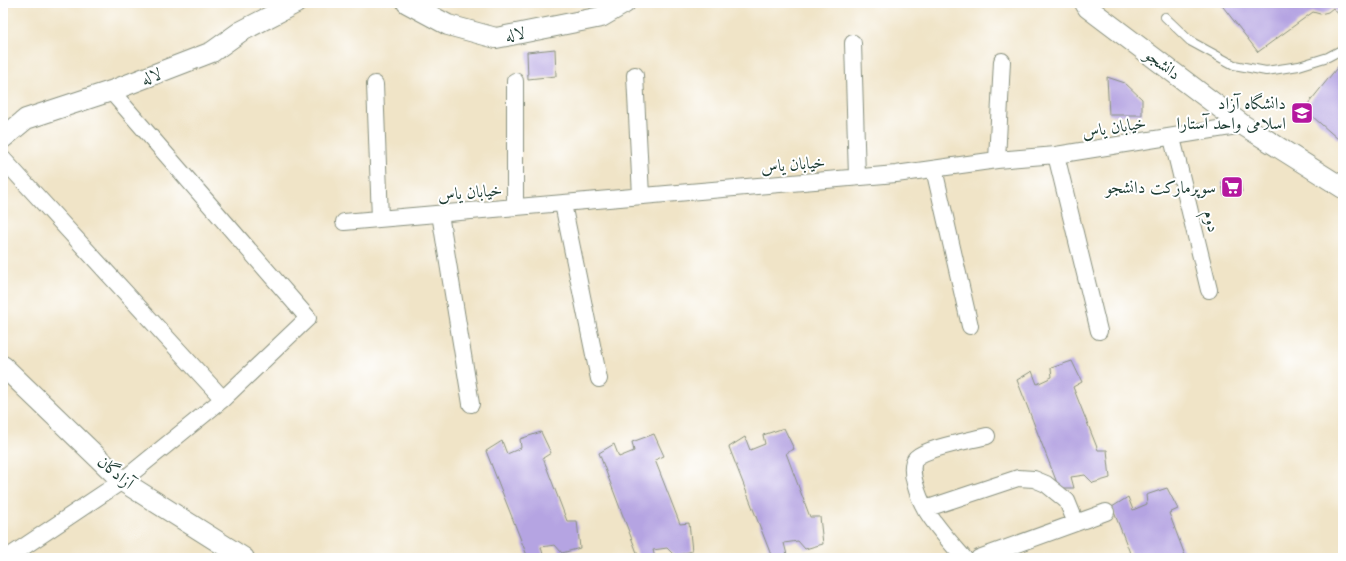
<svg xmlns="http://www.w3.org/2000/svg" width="1346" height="561" viewBox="0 0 1346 561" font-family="Cardo,Amiri,serif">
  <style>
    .building { fill: #b5a4e2 }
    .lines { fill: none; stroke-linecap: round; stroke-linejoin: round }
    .service-casing { stroke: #88907e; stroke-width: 10 }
    .minor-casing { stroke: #88907e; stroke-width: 18 }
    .tertiary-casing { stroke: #88907e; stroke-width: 22 }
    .service { stroke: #fff; stroke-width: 8 }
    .minor { stroke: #fff; stroke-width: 16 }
    .tertiary { stroke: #fff; stroke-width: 20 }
    .labels { text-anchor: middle; stroke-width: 4; stroke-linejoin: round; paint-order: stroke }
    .street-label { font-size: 17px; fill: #1f3d34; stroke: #fff }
    .poi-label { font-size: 17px; fill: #1f3d34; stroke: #fff; text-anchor: end }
  </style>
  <rect width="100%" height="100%" fill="#fff"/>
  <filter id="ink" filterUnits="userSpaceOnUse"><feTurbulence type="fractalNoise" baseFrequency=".025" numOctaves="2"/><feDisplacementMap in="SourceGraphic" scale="8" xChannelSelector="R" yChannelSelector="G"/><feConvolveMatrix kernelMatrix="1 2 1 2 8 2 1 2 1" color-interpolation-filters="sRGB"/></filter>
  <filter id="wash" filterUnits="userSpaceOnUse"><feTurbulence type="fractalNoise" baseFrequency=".012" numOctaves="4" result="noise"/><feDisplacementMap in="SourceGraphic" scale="16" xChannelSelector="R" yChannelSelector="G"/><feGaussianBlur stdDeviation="0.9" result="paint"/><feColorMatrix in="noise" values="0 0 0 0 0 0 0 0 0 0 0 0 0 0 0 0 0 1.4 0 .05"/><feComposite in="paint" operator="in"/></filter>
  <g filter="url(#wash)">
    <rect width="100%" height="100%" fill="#f0e4c7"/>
    <g id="blocks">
      <path class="building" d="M1220 3H1343V11L1339 15 1333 8 1328 12 1320 14 1313 12 1258 52Z
        M555 49 556 76 528 79 527 52Z
        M1340 64 1343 67V132L1338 139 1304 109Z
        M1107 77 1125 83 1142 99V115H1109Z
        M1240 179 1242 192 1224 195 1222 182Z
        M1072 361 1082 382 1073 387 1098 450H1107L1110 478 1093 483 1085 475 1071 477 1074 488H1059L1017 380 1032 371 1037 384 1052 377 1051 368Z
        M784 428 794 449 786 453 810 517H820L823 544 805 549 798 541 784 543 787 555H771L729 447 745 437 750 450 765 444 763 435Z
        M541 432 551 453 543 458 567 521H577L580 548 562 553 555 545 541 547 544 558H528L486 451 502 441 507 454 521 448 520 439Z
        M654 434 664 456 655 460 680 524 689 523 692 551 675 556 667 548 653 550 655 558H639L599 453 614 444 619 457 634 451 632 442Z
        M1167 488 1178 509 1169 513 1186 558H1132L1112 507 1128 497 1133 510 1147 504 1146 495Z"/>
    </g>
  </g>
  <g filter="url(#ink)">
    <use href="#blocks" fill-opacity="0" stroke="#88907e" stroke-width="1"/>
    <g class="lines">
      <g class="service-casing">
        <path id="service" d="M1165 17 1190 41 1234 65 1266 71 1299 66 1328 57 1343 49"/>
      </g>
      <g class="minor-casing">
        <path id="minor" d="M853 43 857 177
          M635 75 641 196
          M375 84 380 219
          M1172 138 1209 290
          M1056 155 1099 331
          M3 159 223 399 308 318 111 91
          M997 160 1002 61
          M934 169 970 326
          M563 204 599 379
          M515 207V81
          M440 214 471 404
          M344 222 896 174 997 160 1056 155 1243 125
          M925 509 1018 478 1034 479 1046 484 1067 501 1076 523
          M7 558 122 481 223 399
          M964 558C951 543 936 527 926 510 919 499 907 468 916 458 926 448 972 440 987 436
          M979 558 1106 512"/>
      </g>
      <g class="tertiary-casing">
        <path id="tertiary" d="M407 3 448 25 496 38 601 17 625 3
          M1085 3 1088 8 1243 125 1343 188
          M3 138 26 119 111 91 212 52 240 32 296 3
          M3 366 122 481 244 558"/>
      </g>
      <use href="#service" class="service"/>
      <use href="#minor" class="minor"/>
      <use href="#tertiary" class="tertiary"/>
    </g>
  </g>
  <defs>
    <g id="university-square" transform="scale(1.15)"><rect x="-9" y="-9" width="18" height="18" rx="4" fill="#b5179e" stroke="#fff"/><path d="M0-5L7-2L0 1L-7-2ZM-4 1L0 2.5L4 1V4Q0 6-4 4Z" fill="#fff"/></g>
    <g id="supermarket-square" transform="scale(1.15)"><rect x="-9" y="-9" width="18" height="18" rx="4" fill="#b5179e" stroke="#fff"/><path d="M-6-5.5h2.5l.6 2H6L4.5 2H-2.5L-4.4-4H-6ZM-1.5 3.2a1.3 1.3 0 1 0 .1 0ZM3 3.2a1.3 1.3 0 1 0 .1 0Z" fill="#fff"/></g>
  </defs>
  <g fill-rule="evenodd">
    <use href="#university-square" x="1302" y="113"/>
    <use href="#supermarket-square" x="1232" y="187"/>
  </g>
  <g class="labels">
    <g class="street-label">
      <text transform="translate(515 34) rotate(-11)" y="6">لاله</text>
      <text transform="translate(1163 64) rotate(37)" y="6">دانشجو</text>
      <text transform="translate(151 76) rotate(-21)" y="6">لاله</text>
      <text transform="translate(1114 127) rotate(-9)" y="6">خیابان یاس</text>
      <text transform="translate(793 164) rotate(-5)" y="6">خیابان یاس</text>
      <text transform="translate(470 192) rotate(-5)" y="6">خیابان یاس</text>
      <text transform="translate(1212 221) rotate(76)" y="6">دوم</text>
      <text transform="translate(116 472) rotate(40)" y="6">آزادگان</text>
    </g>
    <g class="poi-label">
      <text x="1286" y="109">دانشگاه آزاد<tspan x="1286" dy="20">اسلامی واحد آستارا</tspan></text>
      <text x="1216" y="193">سوپرمارکت دانشجو</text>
    </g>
  </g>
  <rect width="1346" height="561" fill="none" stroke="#fff" stroke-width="16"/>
</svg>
